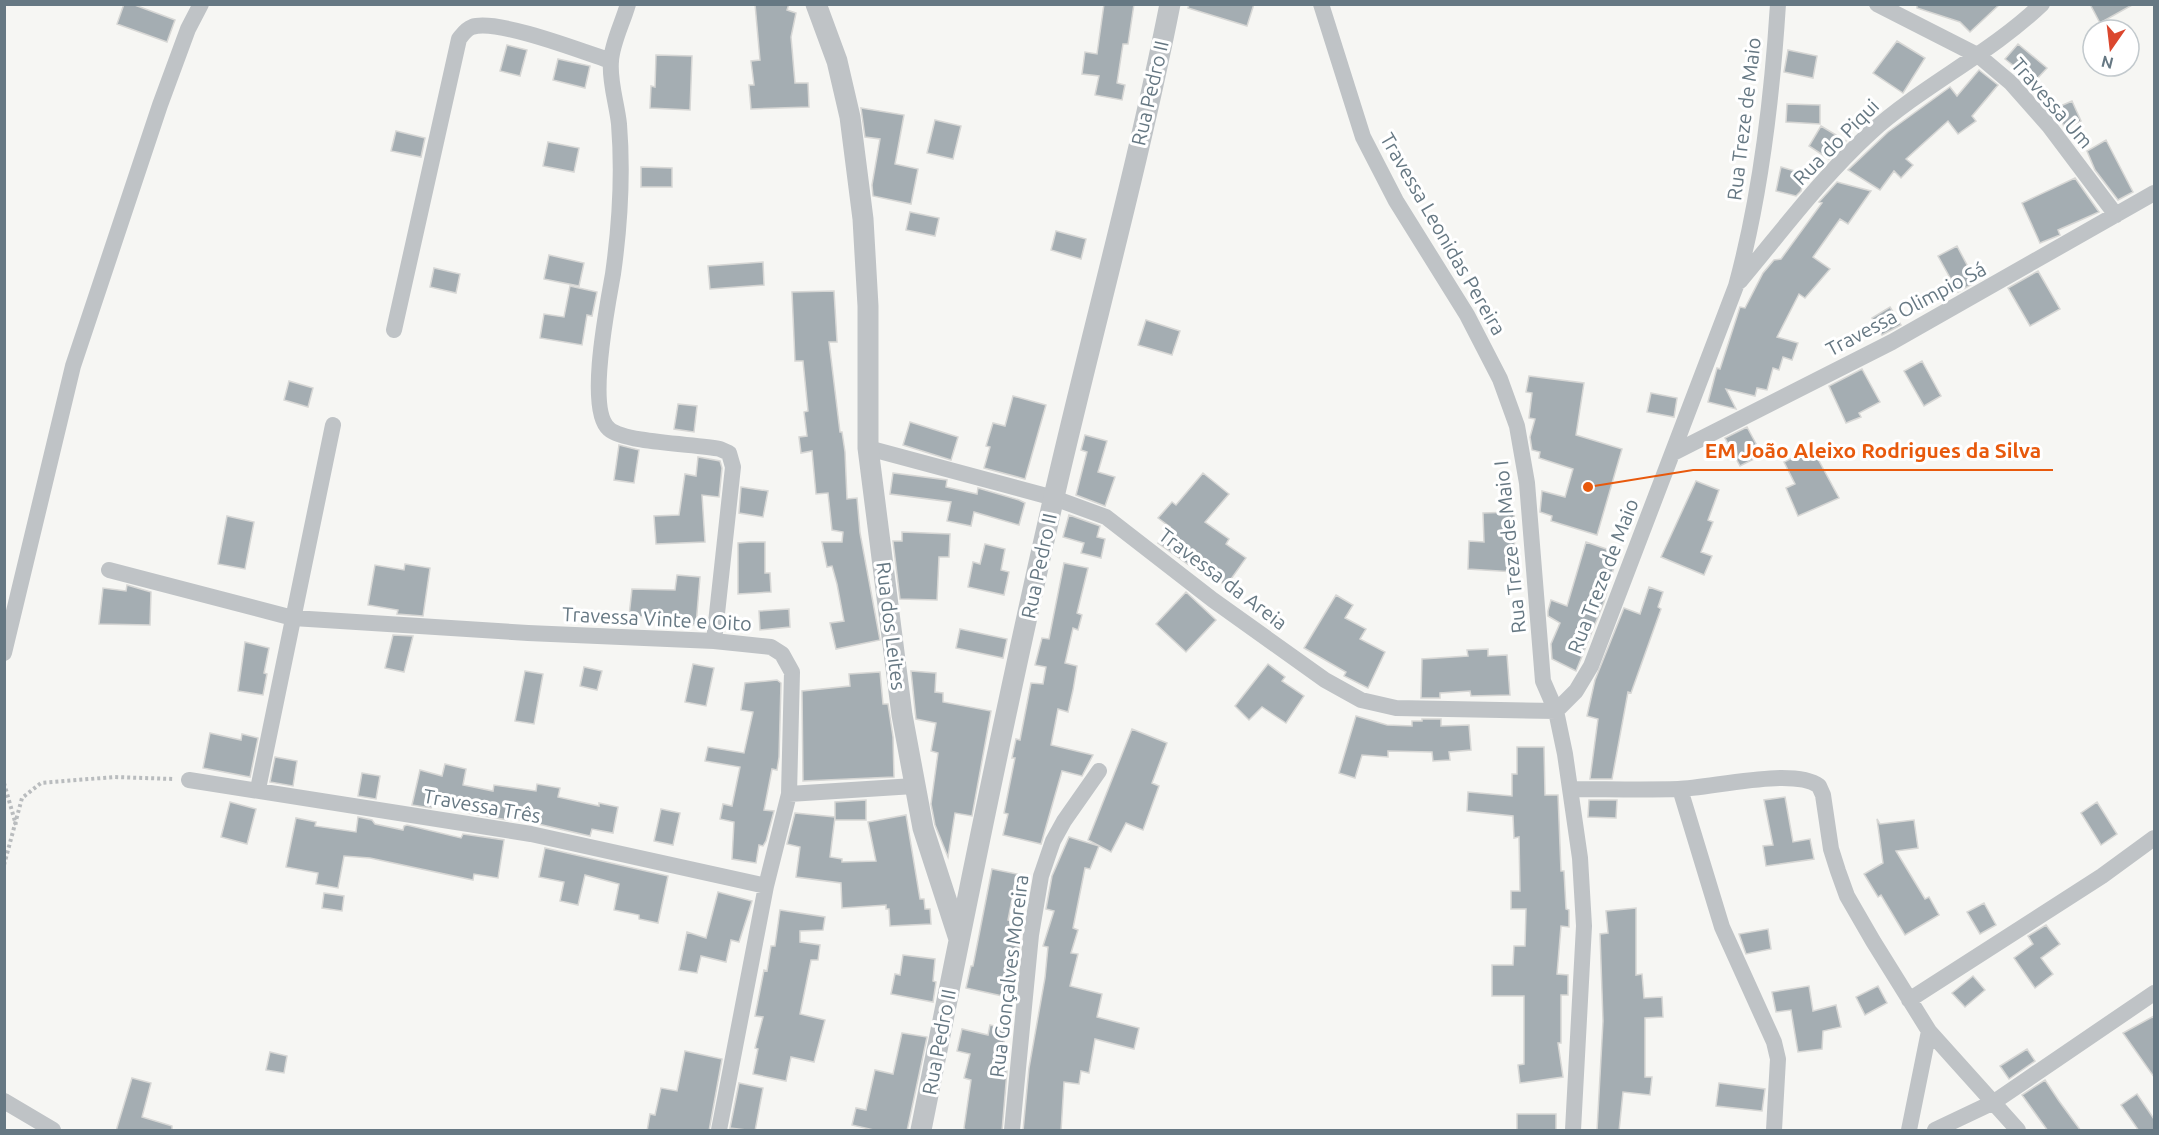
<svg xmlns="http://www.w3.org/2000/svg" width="2159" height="1135" viewBox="0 0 2159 1135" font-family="Ubuntu,sans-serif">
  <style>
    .building { fill: #a4adb2; stroke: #d7d7d5; stroke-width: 1.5 }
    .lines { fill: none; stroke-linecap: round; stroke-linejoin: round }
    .path { stroke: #b9bcbe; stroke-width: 4; stroke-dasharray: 3 3; stroke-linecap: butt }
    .minor { stroke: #bfc3c6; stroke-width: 16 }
    .tertiary { stroke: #bfc3c6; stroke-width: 21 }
    .labels { text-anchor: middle; stroke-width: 6; stroke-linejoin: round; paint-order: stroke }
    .street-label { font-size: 20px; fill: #667883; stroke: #fff }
    .leader { fill: none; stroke: #e8590c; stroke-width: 2 }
    .callout-dot { fill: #e8590c; stroke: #fff; stroke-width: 2 }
    .callout-label { font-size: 21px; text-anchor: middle; font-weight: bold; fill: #e8590c; stroke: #fff; stroke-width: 6; stroke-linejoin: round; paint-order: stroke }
  </style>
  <rect width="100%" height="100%" fill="#f6f6f3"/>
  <path class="building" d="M124 4H132L175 20 167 42 117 24Z
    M755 4H789L787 10 796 13 791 37 795 83H808L809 107 751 109 749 85H754L751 61 760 60Z
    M1104 4H1134L1128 44H1123L1117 83 1125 85 1122 100 1095 95 1099 76 1082 74 1085 52 1097 54Z
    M1189 4H1254L1247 26 1188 8Z
    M1917 4H2000L1970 32 1960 22 1917 8Z
    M2090 4H2134L2100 23Z
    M1897 41 1925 58 1903 93 1873 73Z
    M2018 44 2047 68 2034 82 2005 59Z
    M507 45 527 50 520 76 500 71Z
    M1788 50 1817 56 1813 78 1784 72Z
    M656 55 692 56 690 110 650 108 651 86 655 87Z
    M558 59 590 66 585 88 553 80Z
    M1979 70 1998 85 1972 116 1976 121 1958 134 1948 121 1906 159 1913 165 1901 178 1894 171 1880 190 1848 170 1888 132 1950 87 1957 96Z
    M2072 101 2081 121 2065 129 2056 108Z
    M1787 104 1820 105V124L1786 122Z
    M861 108 904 115 895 164 918 169 911 204 873 196 872 185 880 139 865 137Z
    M935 120 961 126 953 159 927 153Z
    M1821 126 1846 141 1829 159 1809 146Z
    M396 131 425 138 421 157 391 151Z
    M2106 140 2133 192 2118 200 2095 170 2087 151Z
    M548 142 579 148 574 172 543 166Z
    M641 167 672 168V187H641Z
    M1781 167 1805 174 1801 191 1796 196 1776 191Z
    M2075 178 2099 212 2058 230 2060 235 2040 243 2022 203Z
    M1837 182 1871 191 1848 224 1840 219 1813 257 1830 269 1805 298 1799 294 1777 337 1798 343 1792 360 1783 357 1779 370 1773 368 1767 390 1757 388 1755 396 1726 389 1736 409 1708 402 1717 368 1720 369 1740 307 1745 308 1763 273 1774 260 1781 259 1822 203 1819 202Z
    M910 212 939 218 935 236 906 230Z
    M1056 231 1086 239 1081 259 1051 250Z
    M1957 246 1976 282 1958 292 1938 256Z
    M549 255 584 263 579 286 544 279Z
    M763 262 764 285 710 289 708 266Z
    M434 268 460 274 456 293 430 287Z
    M2038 271 2060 309 2030 326 2008 288Z
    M570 286 597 292 592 316 587 315 582 345 540 338 544 314 564 317Z
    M834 291 837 342H829L840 432H842L845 452 847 499 857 498 860 533 880 640 836 649 830 623 844 621 837 584 832 566 827 567 822 542H842L843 532 832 530 828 493 816 494 812 451 801 453 799 437 807 436 804 412 808 411 803 361H795L792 292Z
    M1890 307 1901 325 1882 335 1872 318Z
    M1146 320 1180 331 1172 355 1138 345Z
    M1922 361 1941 396 1924 406 1904 371Z
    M1862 369 1880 402 1859 413 1861 417 1846 423 1829 386Z
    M1529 376 1584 383 1576 435 1622 449 1597 535 1551 521 1552 516 1540 512 1542 491 1565 497 1573 469 1539 458 1540 452 1532 450 1530 437 1535 419 1529 418 1532 393 1526 392Z
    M289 381 313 388 308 407 284 400Z
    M1651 393 1677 398 1674 417 1647 412Z
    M1013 396 1046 405 1025 479 984 468 990 447 986 446 993 423 1005 426Z
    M678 404 697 406 694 432 674 429Z
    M910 422 958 437 951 460 903 445Z
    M1747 427 1762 455 1740 466 1725 438Z
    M1085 435 1107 441 1098 472 1115 477 1105 506 1076 495 1087 452 1081 450Z
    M619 445 639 450 634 483 614 480Z
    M1812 448 1839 498 1798 516 1786 488 1795 484 1784 462Z
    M698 457 720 461 722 468 719 497 702 495 705 542 656 544 654 516 679 515 685 474 696 476Z
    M893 473 947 480 946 487 977 494 978 488 1019 500 1025 503 1019 525 974 512 971 526 947 521 951 502 890 494Z
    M1203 473 1229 494 1205 522 1229 539 1226 544 1246 558 1226 586 1206 571 1203 575 1158 543 1170 527 1158 518 1172 502 1176 505Z
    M1696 481 1719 490 1708 520 1713 522 1701 552 1712 556 1704 575 1661 557Z
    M741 487 768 491 763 517 739 513Z
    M1514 512 1515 572 1468 569 1469 541 1484 542 1483 513Z
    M1069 515 1100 526 1097 537 1105 539 1101 558 1081 553 1084 543 1063 537Z
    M227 516 254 522 245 569 218 564Z
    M902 532 950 534 949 557H939L937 600 900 599 893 541H902Z
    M750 542H765V573H770L771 592 738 594V543Z
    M1586 542 1618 553 1604 602 1576 671 1552 659 1551 644 1560 623 1548 616V611L1551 600 1567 606Z
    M985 544 1005 549 1001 570 1009 572 1004 595 968 587 973 562 980 564Z
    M1064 563 1088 568 1077 613 1082 615 1078 630 1073 628 1065 663 1077 666 1073 690 1068 712 1058 709 1051 745 1093 755 1082 776 1062 771 1041 844 1003 835 1008 814 1004 813 1015 758H1012L1016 739 1020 740 1031 683 1043 684 1046 667 1035 665 1042 638 1049 639Z
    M405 564 430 568 423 616 397 614 398 610 368 605 375 565 404 570Z
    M677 575 700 577 696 625 649 622 650 617 629 616 632 589 675 590Z
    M127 585 151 592 150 625 99 624 103 588 126 591Z
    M1649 587 1663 592 1658 607 1661 609 1631 693 1628 692 1612 779H1590L1598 719 1587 716 1595 680 1624 608 1640 614Z
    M1186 592 1216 620 1186 652 1156 624Z
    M1336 595 1353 605 1345 618 1366 629 1360 639 1385 652 1368 688 1344 676 1346 672 1304 648Z
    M789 609 790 627 760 630 759 611Z
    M960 629 1007 639 1003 658 956 648Z
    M393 635 413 636 404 672 385 668Z
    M245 642 269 648 264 673 267 674 263 695 238 691Z
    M1488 649V656L1507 655 1510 695 1471 696 1470 691 1440 693V698H1421L1422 659 1468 656 1467 650Z
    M693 664 714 668 706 706 685 702Z
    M1268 664 1285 677 1282 681 1304 696 1286 723 1262 707 1249 720 1235 706Z
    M584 667 602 671 597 690 580 686Z
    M525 671 543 674 534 724 515 721Z
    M911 671 936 673 935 692 943 693V702L991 711 972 816 955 813 948 857 935 825 931 804 938 753 931 751 936 723 916 719Z
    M880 672 883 704H888L893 737 894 777 803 781 802 691 850 686 849 674Z
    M777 680 781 683 779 757 777 770 772 769 764 810 774 811 766 841 763 846 759 845 756 863 732 859 734 822 720 819 723 804 732 806 740 767 705 761 708 747 744 753 753 712 741 710 745 683Z
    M1356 716 1387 725 1412 726V721H1422V719H1441V726L1469 725 1471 750 1449 752 1450 760 1433 761 1432 752 1388 751V757L1362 755 1355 778 1339 773Z
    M1132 729 1167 743 1152 783 1159 786 1143 830 1126 823 1111 852 1088 840Z
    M210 733 241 740 242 734 258 738 250 777 203 768Z
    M1517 747H1544L1545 795H1558L1561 871H1564L1566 909 1569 910V927L1561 926 1557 974 1568 975V995H1561V1043H1558L1563 1077 1520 1083 1518 1065 1524 1064V996H1492V965H1513L1514 946H1525L1526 909H1511V891H1520L1519 837 1514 838 1513 816 1467 811 1468 792 1512 796V774H1517Z
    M275 757 297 761 293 786 270 782Z
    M445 764 466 769 463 785 493 791 494 785 536 791 537 784 560 788 558 797 599 806V803L618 807 613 833 592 829 590 836 508 817V820L467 813 469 805 434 797 431 808 412 805 420 770 442 776Z
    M362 773 380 776 376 799 358 796Z
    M1785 797 1793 842 1810 839 1814 859 1766 866 1763 846 1773 845 1764 800Z
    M866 800V820H835V802Z
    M1589 800H1617L1616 818 1588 817Z
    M230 802 256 809 247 844 221 837Z
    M2097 802 2117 834 2101 845 2081 813Z
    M661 809 680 813 673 845 654 841Z
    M795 813 835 817 830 857 842 859V862L876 861 868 822 906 815 920 899H924L925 909H930L931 924 890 926 889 909H886V905L842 908 841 883 796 877 800 847 787 844Z
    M358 817 372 820 375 824 403 830 404 826 407 825 461 838 463 834 504 840 498 878 474 874 473 880 370 858 344 856 338 888 316 884 318 873 286 867 296 818 316 822 315 826 356 832Z
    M1877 819 1880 824 1914 820 1918 848 1896 851 1925 899 1929 897 1939 915 1905 935 1881 895 1878 897 1864 874 1883 863Z
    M1069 837 1099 846 1090 869 1085 868 1073 928 1078 930 1071 953 1078 954 1070 986 1102 994 1097 1017 1139 1028 1134 1049 1095 1039 1089 1073 1081 1071 1079 1084 1064 1082 1061 1131H1023L1029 1068 1045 978 1048 947 1043 946 1054 911 1046 909 1052 876Z
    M545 848 668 876 658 923 639 919V915L614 910 619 884 585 875 578 905 560 901 564 882 539 877Z
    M992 869 1017 874 1008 920 1011 921 1008 939 1020 941 1017 971 1013 969 1007 997 966 988 971 966H973Z
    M718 892 752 901 739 942 731 940 726 962 701 956 697 973 679 970 687 932 706 938Z
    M324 893 344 896 342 911 322 908Z
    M1984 903 1996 925 1980 934 1967 912Z
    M1636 908V975L1642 974 1644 998 1662 997 1663 1017 1645 1018V1077H1652L1650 1095 1623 1092 1619 1131H1597L1603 1021 1600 934 1608 933 1606 911Z
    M780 910 825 917 823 930 800 931V942L820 945 818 960H811L800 1014 825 1020 814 1062 791 1057 786 1081 753 1074 758 1049 755 1048 763 1017 755 1016 764 970 767 971 771 946H775Z
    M2046 925 2060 944 2041 958 2053 974 2035 988 2014 958 2033 944 2028 936Z
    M1768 929 1771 949 1746 954 1739 934Z
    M903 955 935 959 933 981 936 982 933 1002 891 994 895 974 900 975Z
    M1973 976 1985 990 1965 1007 1952 993Z
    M1809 986 1813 1011 1836 1005 1841 1027 1823 1031 1822 1049 1798 1052 1791 1010 1776 1012 1772 992Z
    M1878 986 1887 1003 1865 1015 1856 997Z
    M2154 1016V1077L2123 1033Z
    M990 1025 1007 1029 998 1069 1007 1071 1002 1131H966L964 1128 971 1080 964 1078 970 1054 957 1051 962 1029 988 1035Z
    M902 1033 927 1037 907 1131H878L852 1125 856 1108 866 1110 875 1070 893 1074Z
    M2027 1049 2035 1061 2009 1079 2000 1066Z
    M685 1051 722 1059 709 1131H647L650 1114 655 1115 661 1088 677 1091Z
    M270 1052 287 1056 284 1073 266 1070Z
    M132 1078 151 1083 142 1117 172 1126V1131H116Z
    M2045 1080 2059 1101 2081 1131H2048L2022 1095Z
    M739 1083 763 1088 755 1131 730 1128Z
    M1719 1083 1765 1089 1762 1111 1716 1106Z
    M2137 1094 2154 1119V1131H2139L2121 1105Z
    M1517 1114H1556V1131H1517Z"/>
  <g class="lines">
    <path class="path" d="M4 783 16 825
      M4 865 22 798 41 783 114 777 174 779"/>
    <path class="minor" d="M628 4C623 22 612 43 611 61 609 81 617 104 619 124 623 174 620 224 613 274 608 303 586 410 609 429 625 443 696 444 720 449L729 453 733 467 714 641
      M1321 4 1363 137 1396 201 1467 315 1500 379 1517 426 1527 483 1543 681 1556 711 1565 754 1580 858 1584 926 1573 1130
      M1877 4 1979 56 2011 83 2049 126 2116 215
      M1740 281C1782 231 1822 177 1870 133 1923 85 1990 54 2042 4
      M394 330 459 39C463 34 466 29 472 27 496 18 584 52 611 61
      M868 448 1054 498 1106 517 1213 600 1325 680 1361 700 1396 708 1556 711
      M1673 453 1892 342 2154 193
      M109 570 293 618 528 633 714 641 771 647 782 654 792 672 789 794 766 886 719 1130
      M4 653 73 366 160 105 188 29 201 4
      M1556 711 1576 691 1591 666 1736 286C1761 195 1772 99 1778 4
      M189 780 531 834 766 886
      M258 789 333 425
      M1571 789C1606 789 1642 790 1678 789 1712 788 1793 767 1819 786L1823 795 1831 849 1838 871 1847 896 1873 941 1929 1031 2018 1130
      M1680 789 1722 927 1774 1042 1778 1059 1774 1130
      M789 794 914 786
      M1909 1000 2102 876 2154 838
      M4 1101 53 1130
      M1012 1130 1031 935 1041 876 1053 841 1064 821 1099 771
      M1909 1130 1929 1031
      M1935 1130 1994 1102 2154 993"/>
    <path class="tertiary" d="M816 4 837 61 850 117 863 219 868 306V448L902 715 923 828 959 939
      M921 1130C963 920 1005 710 1053 501 1091 335 1137 171 1170 4"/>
  </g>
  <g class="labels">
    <g class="street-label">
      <text transform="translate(1150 93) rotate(-77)" y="7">Rua Pedro II</text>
      <text transform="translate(2052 103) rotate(49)" y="7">Travessa Um</text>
      <text transform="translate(1744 119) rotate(-83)" y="7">Rua Treze de Maio</text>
      <text transform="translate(1836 142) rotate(-45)" y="7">Rua do Piqui</text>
      <text transform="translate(1443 234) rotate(60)" y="7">Travessa Leonidas Pereira</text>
      <text transform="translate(1906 309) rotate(-28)" y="7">Travessa Olimpio Sá</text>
      <text transform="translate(1510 547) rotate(-96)" y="7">Rua Treze de Maio I</text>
      <text transform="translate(1039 566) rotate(-78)" y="7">Rua Pedro II</text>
      <text transform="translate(1603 576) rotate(-69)" y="7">Rua Treze de Maio</text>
      <text transform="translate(1223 579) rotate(37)" y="7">Travessa da Areia</text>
      <text transform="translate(657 619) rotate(3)" y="7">Travessa Vinte e Oito</text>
      <text transform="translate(891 626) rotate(83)" y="7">Rua dos Leites</text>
      <text transform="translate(482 806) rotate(10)" y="7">Travessa Três</text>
      <text transform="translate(1009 976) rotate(-83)" y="7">Rua Gonçalves Moreira</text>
      <text transform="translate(939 1042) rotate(-79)" y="7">Rua Pedro II</text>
    </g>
  </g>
  <path class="leader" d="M1588 487L1693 470H2053"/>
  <circle class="callout-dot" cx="1588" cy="487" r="6"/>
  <g class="callout-label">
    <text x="1873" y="458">EM João Aleixo Rodrigues da Silva</text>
  </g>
  <rect width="2159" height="1135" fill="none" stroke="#667883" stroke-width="12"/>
  <g transform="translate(2111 48) rotate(194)"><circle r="28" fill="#ffffff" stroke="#c2c9cd" stroke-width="1.5"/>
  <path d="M0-4.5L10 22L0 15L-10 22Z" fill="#db472e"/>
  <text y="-9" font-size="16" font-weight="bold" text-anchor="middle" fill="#667883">N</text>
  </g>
</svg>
